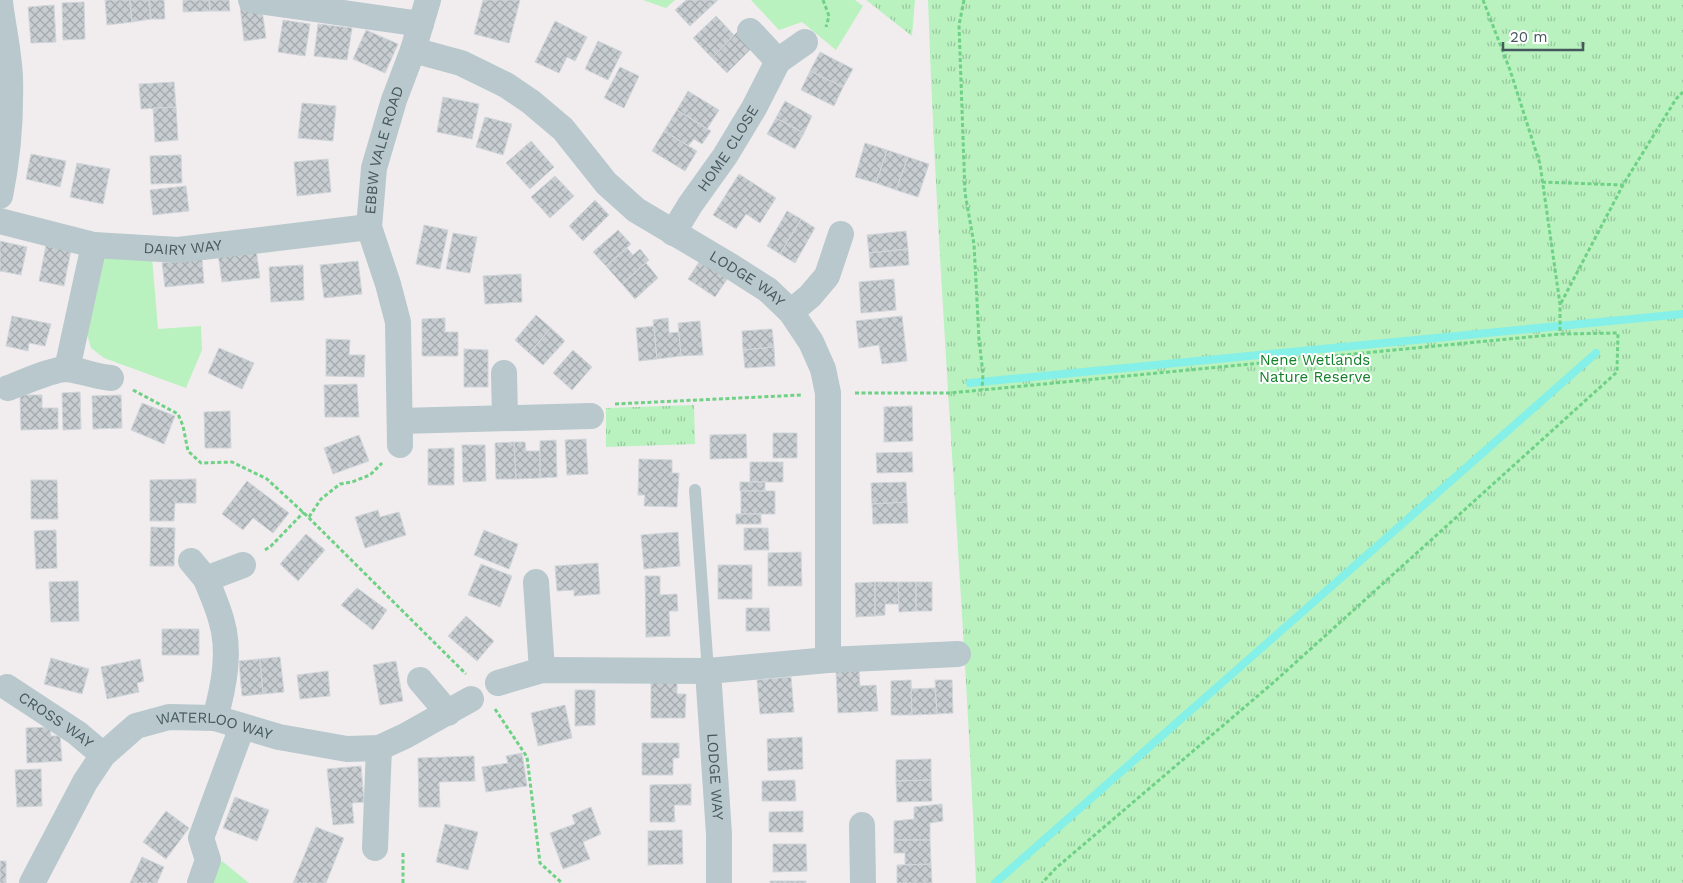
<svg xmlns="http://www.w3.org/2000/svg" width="1683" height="883" viewBox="0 0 1683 883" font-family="'Work Sans',sans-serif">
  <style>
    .grass { fill: #b9f1bf }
    .park { fill: url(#park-tufts) }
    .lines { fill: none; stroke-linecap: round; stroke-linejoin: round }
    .stream { stroke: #84f0e8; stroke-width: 8 }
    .building { fill: url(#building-cross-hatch); stroke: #d1d6da }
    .path { stroke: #6fd185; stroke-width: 3; stroke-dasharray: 4 2.5; stroke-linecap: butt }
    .service { stroke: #b8c8cc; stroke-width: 12 }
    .minor { stroke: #b8c8cc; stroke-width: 26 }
    .labels { text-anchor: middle; stroke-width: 4; stroke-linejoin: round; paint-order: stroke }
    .street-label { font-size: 15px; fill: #45585c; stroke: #fff }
    .park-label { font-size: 15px; fill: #12812a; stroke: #fff }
  </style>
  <defs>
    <pattern id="park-tufts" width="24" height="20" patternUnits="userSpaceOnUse" patternTransform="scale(1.25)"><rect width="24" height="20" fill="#b9f1bf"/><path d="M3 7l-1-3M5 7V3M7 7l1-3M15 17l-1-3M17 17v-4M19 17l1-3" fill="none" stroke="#98c69e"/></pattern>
    <pattern id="building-cross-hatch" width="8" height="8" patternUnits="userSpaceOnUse" patternTransform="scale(1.25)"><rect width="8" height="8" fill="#c7cdd1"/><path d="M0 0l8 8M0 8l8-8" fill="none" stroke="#a3a9ad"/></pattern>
  </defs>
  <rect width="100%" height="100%" fill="#f1edee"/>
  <path class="grass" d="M643 0H675L666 8Z
    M751 0H855L863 6 836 50 802 22 779 30Z
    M104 255 152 257 158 329 201 326 202 350 186 388 104 358 91 348 86 331Z
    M222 861 249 883H204Z"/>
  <path class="park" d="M866 0H915L912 36Z
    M928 0H1683V883H976C964 589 938 295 928 0Z
    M694 405 695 444 606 447V408Z"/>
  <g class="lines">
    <path class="stream" d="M970 383 1683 314
      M995 883 1596 353"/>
  </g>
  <path class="building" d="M105 0H130L132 22 107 25Z
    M130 0H149L151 19 132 22Z
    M149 0H164L165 19H151Z
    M183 0H209L210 11 183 12Z
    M209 0H229L230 11H210Z
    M483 0H520L509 43 474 34Z
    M686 0H718L690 26 675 10Z
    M84 2 85 39 63 40 62 3Z
    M261 3 266 38 244 41 240 6Z
    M54 5 56 42 31 43 28 7Z
    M716 16 734 35 712 58 693 38Z
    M283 20 310 24 305 56 278 52Z
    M555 21 587 37 575 61 567 57 559 73 535 62Z
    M318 24 352 28 347 60 314 56Z
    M741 28 751 49 727 73 712 58Z
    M366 30 398 44 385 73 353 59Z
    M598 41 622 52 608 80 585 69Z
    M820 52 853 69 843 87 810 71Z
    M620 67 639 76 624 108 604 98Z
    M810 71 843 87 834 106 801 90Z
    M174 82 176 107 141 109 139 84Z
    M688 91 719 110 707 129 677 110Z
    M443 97 479 104 472 139 437 132Z
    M785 101 812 116 804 133 776 118Z
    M302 103 336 106 333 141 298 138Z
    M176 107 178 140 155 142 153 108Z
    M677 110 711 131 702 144 694 139 688 146 664 131Z
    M485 117 512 124 503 155 476 147Z
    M776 118 804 133 795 149 767 134Z
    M664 131 697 151 685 171 652 151Z
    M531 141 554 167 530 189 506 163Z
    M865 143 887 150 876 183 855 177Z
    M887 150 908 157 896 190 876 183Z
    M31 154 66 161 60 187 26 179Z
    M181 155 182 183 151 184 150 156Z
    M908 157 929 164 918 197 896 190Z
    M328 159 331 192 297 196 294 162Z
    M77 163 110 169 103 204 70 197Z
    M739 174 776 198 760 223 746 214 736 229 713 215Z
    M555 176 574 196 550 218 531 197Z
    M186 186 189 211 153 215 150 190Z
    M595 200 609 215 583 241 569 226Z
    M787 211 801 219 780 254 767 246Z
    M801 219 815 228 795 263 780 254Z
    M424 225 448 230 440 269 416 264Z
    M618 230 631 244 606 266 593 252Z
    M906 231 908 249 869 253 867 235Z
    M453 233 477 237 470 273 446 269Z
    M0 241 27 247 21 275 0 271Z
    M46 245 71 250 64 286 39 281Z
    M627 248 633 255 640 249 649 260 622 284 606 266Z
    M256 249 260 278 222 282 218 254Z
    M908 249 909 265 870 268 869 253Z
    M202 259 204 283 165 287 162 263Z
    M701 259 728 278 715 297 688 279Z
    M358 261 362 294 324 298 320 265Z
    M646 263 658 278 635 299 622 284Z
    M303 265 304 300 271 302 269 267Z
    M521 274 522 302 485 304 483 276Z
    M894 279 896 310 861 313 859 282Z
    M536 315 551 328 529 353 515 340Z
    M12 316 51 324 45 346 29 343 28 351 6 346Z
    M902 316 907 361 882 364 879 345 859 348 856 321Z
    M445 318V332H458V356H422V319Z
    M668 318 669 333 679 332 681 356 657 359 653 320Z
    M700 321 703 355 681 356 678 323Z
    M654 326 657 359 639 361 636 328Z
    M551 328 565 341 543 365 529 353Z
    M772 329 774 347 743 350 742 331Z
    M326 339 350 340 349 355H365L364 377 326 376Z
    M774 347 775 366 745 368 743 350Z
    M219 348 254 363 242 389 208 373Z
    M464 349 488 350V387H464Z
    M573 350 592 367 572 390 553 373Z
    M357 384 359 417H325L324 385Z
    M80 392 81 429 63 430 62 393Z
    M20 395H42V408H58V429L21 430Z
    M121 395 122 428 93 429 92 396Z
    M142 403 175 416 164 444 131 430Z
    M912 406 913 441 884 442V407Z
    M230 411 231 448H205L204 412Z
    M773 433H797V458H773Z
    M746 434 747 458 710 459V435Z
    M359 435 369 461 333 474 324 448Z
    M586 439 588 474 567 475 565 440Z
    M556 440 557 477 540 478V441Z
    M514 442H525L526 451H540V478L516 479Z
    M514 442 516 479H496L495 443Z
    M462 445H485L486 481 463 482Z
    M454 448V485H428V449Z
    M912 452 913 472 877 473 876 453Z
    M639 459 672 460V473H679L677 507 644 506 645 495H638Z
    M750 462H783V482H750Z
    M196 479V503H175L174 521H150V480Z
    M31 480H57L58 519H31Z
    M247 481 289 513 273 533 253 518 243 530 222 514Z
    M740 482H765V491H740Z
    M906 482 907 502 872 504 871 483Z
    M741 491H775V514H741Z
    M907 502 908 523 873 524 872 504Z
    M378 510 380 517 399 512 406 535 365 548 355 517Z
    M736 514H761V524H736Z
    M151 527 175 528 174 566H150Z
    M744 528H768L769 550H744Z
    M56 530 57 568 36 569 34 531Z
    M484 530 518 544 509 569 474 555Z
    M678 532 680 566 644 569 641 535Z
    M306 534 325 550 298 581 280 564Z
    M801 552 802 586H768V553Z
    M598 563 600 594 574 596V590L557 591 555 566Z
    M481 564 512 576 500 607 468 595Z
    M718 565H752V599H718Z
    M645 576H660V595L677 594 678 611H669L670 636 646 637Z
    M78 581 79 621 51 622 49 582Z
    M875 582V616L856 617 855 583Z
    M875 582H898L899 604H885V615L875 616Z
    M898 582H916V611L899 612Z
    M916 582H932V611H916Z
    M357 588 387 610 373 630 341 605Z
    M746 608H769L770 631H746Z
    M466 616 494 641 477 661 448 636Z
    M162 629H199V655H162Z
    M280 657 284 692 263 694 260 659Z
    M51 658 89 669 82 694 44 684Z
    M140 659 144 681 137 683 139 692 107 699 101 667Z
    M260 659 263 694 242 696 239 661Z
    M396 661 403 701 380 705 373 665Z
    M859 670 860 686 876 685 878 711 838 713 836 671Z
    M328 671 330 696 300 699 297 675Z
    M791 677 794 712 760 714 757 680Z
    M651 678H677V694H686L685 718H651Z
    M911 680 912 715H891V681Z
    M935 680H952L953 713 937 714Z
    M935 688 937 714 912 715 911 689Z
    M575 690H595V725L575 726Z
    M565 705 572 738 538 746 531 713Z
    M50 727 51 736H60L62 761 27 763 26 728Z
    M802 737 803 769 768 771 767 739Z
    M642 743H679V758H673V775H642Z
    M522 753 527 786 486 792 482 767 508 763 506 756Z
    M474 756 475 781 439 782 440 807H419L418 758Z
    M931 759V780L896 781V760Z
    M361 766 364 802 352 803 354 823 333 825 327 769Z
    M41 769 42 806 17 807 15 770Z
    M795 780 796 801H762V781Z
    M931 780 932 801 897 802 896 781Z
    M691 784V805H674L675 822H650V785Z
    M235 797 269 810 257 841 223 828Z
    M942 804 943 821 930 823V840H894V821L914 819V807Z
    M591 807 601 834 583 842 590 859 563 869 550 833 575 824 572 815Z
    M166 811 189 828 166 859 143 842Z
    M803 811V832H769V812Z
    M445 824 478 832 468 870 436 862Z
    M316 827 344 838 326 883H293Z
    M682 830 683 864 648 865V831Z
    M894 840H930L931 864 905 865V853H894Z
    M773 844H806L807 871 773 872Z
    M142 857 164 867 157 883H130Z
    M0 861H6V883H0Z
    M931 864 932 883H897V865Z
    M770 881H806V883H770Z"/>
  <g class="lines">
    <path class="path" d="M823 0 829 16 826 27
      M964 0 959 25 965 193 974 244 979 339 983 374 982 390
      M1483 0 1510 70 1540 164 1560 304V334
      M1542 182 1623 185
      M1561 303 1623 185 1676 99 1683 92
      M133 390 178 414 183 426 188 451 201 463 232 462 267 479 306 515 466 674
      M855 393H949L982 390 1560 334 1618 333 1617 372 1274 682 1056 868 1042 883
      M615 404 801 395
      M309 517 321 499 340 484 352 482 370 475 382 463
      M265 550 271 546 304 512
      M495 709 527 757 540 863 562 883
      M403 883V851"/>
    <path class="service" d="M695 490 708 671"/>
    <g class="minor">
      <path d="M251 0 421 24"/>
      <path d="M0 2C3 27 9 52 10 78 11 118 8 157 0 196"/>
      <path d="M750 31 778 61"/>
      <path id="s1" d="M413 50 461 63 506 85 531 102 563 129 606 183 636 210 732 267 768 290 791 312 811 342 823 369 828 393V660L708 671 719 834V883"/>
      <path id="s2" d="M0 221 94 245 178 250 369 227"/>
      <path id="s3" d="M673 233 690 205 725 156 754 108 778 61 805 42"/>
      <path d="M791 312 810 296 827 276 841 234"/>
      <path d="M67 369 94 245"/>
      <path d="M504 373 505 418"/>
      <path d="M8 388C22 383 55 368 68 369 83 371 96 377 111 378"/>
      <path d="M400 421 591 416"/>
      <path id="s4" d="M400 445 398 322 388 284 369 227 374 168 394 100 413 50 428 0"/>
      <path d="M191 561 206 579 243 565"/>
      <path d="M206 579C211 592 217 605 221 619 231 651 224 686 215 718"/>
      <path d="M536 582 542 670"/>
      <path d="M828 660 958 654"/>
      <path d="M420 680 448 713"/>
      <path d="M498 683 542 670 708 671"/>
      <path id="s5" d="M7 687 77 733 103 755"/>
      <path d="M862 825 863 883"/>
      <path d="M375 848 379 748"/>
      <path id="s6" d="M32 883 85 782 103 755 136 726 169 717 215 718 279 737 347 749 379 748 405 736 471 699"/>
      <path d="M200 883 208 860 201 838 242 727"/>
    </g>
  </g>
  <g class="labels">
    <g class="street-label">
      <text dy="5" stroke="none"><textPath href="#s3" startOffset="101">HOME CLOSE</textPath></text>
      <text dy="5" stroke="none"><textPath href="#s4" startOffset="301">EBBW VALE ROAD</textPath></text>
      <text dy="5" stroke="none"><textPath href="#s2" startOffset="186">DAIRY WAY</textPath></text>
      <text dy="5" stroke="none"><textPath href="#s1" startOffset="412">LODGE WAY</textPath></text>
      <text dy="5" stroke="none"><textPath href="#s5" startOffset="59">CROSS WAY</textPath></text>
      <text dy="5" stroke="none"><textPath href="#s6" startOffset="271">WATERLOO WAY</textPath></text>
      <text dy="5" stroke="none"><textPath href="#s1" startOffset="1051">LODGE WAY</textPath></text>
    </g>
    <g class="park-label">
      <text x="1315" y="365">Nene Wetlands<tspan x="1315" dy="17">Nature Reserve</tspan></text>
    </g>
  </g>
  <path d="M1503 42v8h80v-8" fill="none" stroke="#45585c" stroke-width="2.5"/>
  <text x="1510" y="42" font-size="15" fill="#45585c" stroke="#ffffff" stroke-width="4" paint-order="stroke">20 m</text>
</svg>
